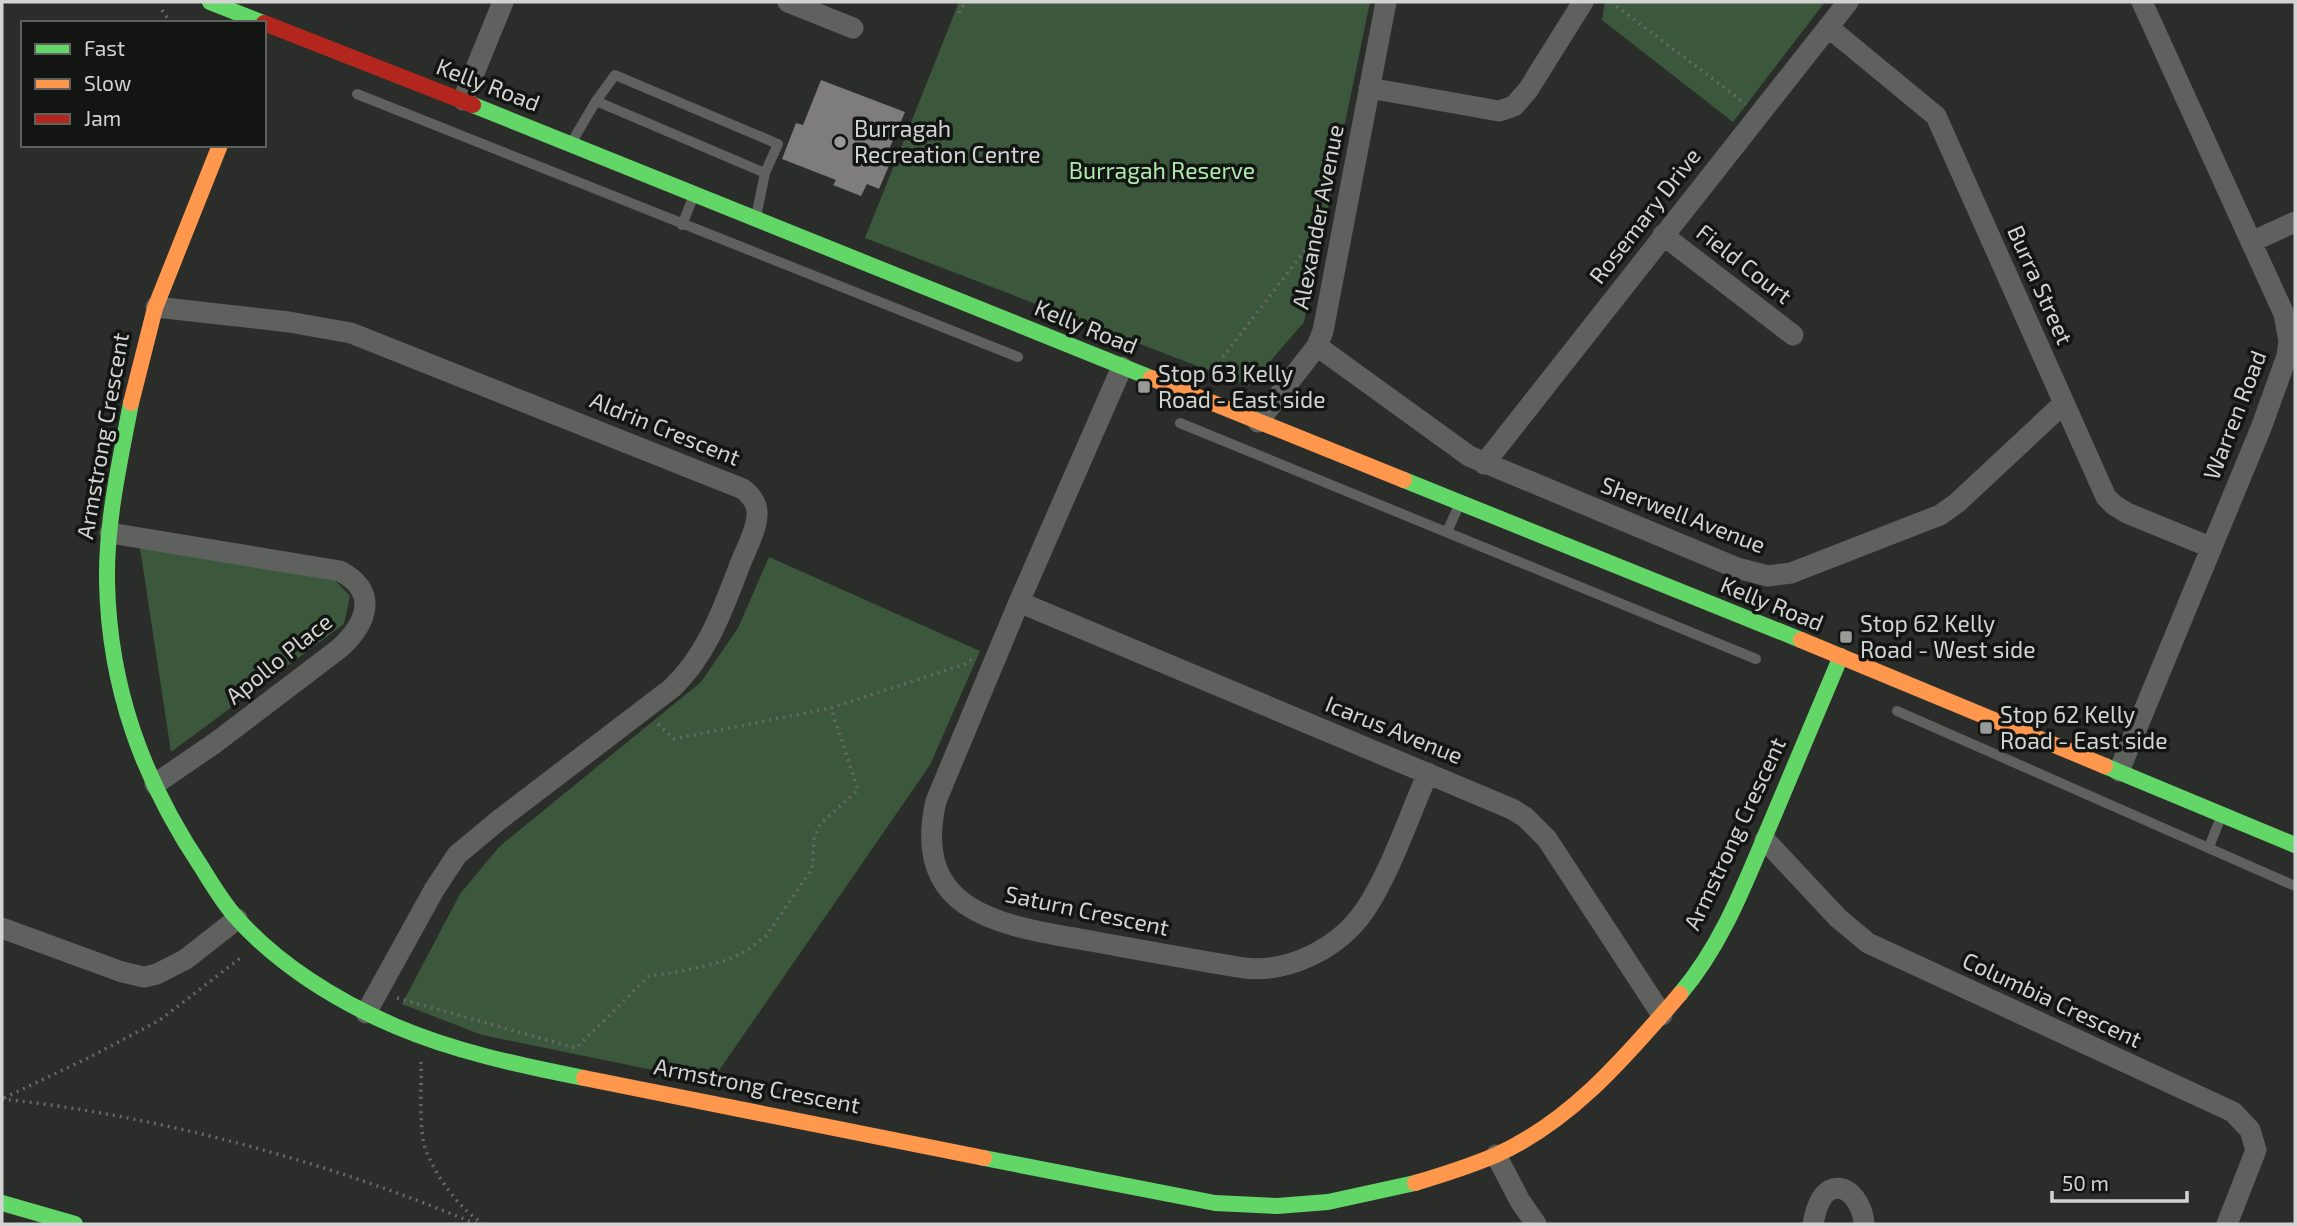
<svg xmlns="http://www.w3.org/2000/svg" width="2297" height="1226" viewBox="0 0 2297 1226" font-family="'Exo 2',sans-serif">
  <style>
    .green { fill: #3c583c }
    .building { fill: #7e7d7c }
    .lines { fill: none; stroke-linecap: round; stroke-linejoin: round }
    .path { stroke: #676966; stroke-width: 3.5; stroke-dasharray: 2 5; stroke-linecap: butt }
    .lane { stroke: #5f615e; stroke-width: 10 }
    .street { stroke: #5f615e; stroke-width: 21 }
    .fast { stroke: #63d668; stroke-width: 16 }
    .slow { stroke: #ff974d; stroke-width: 16 }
    .jam { stroke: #b3261e; stroke-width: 16 }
    .poi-dot { fill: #979a96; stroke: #131513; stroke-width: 2.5 }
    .labels { text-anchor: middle; stroke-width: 7; stroke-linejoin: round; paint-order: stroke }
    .street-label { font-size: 23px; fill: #d1d4d0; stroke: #131513 }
    .poi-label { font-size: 23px; fill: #d1d4d0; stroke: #131513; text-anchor: start }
    .park-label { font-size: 23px; fill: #adebac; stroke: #131513 }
  </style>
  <rect width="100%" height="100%" fill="#2a2d29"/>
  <path class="green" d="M959 2H1370L1304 322 1249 386 865 238Z
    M1605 2H1825L1733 122 1602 20Z
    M140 548 333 578 350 596 344 624 171 752Z
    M769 557 980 651 930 765 711 1082 482 1035 402 1004 460 894 500 846 701 682 738 628Z"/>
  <path class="building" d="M821 80 905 112 885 159 891 161 879 189 867 184 861 196 833 185 836 180 782 159 796 123 803 125Z"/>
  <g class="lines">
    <path class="path" d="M1611 2 1746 104
      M162 10 171 23
      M959 13 965 2
      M1210 374 1322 228
      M658 724 674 739 831 708 965 664 975 657
      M397 998 576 1048 649 976 679 972 724 961 745 952 766 936 812 869 814 839 820 824 858 790 831 708
      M421 1062C422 1086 418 1129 426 1151 438 1179 458 1207 483 1224
      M4 1098 90 1057 160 1020 243 956
      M2 1099C161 1116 329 1162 476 1224"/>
    <path class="lane" d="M357 94 1018 357
      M596 101 765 173
      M573 140 596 101 615 75 778 144 765 173 756 217
      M682 225 694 195
      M1180 423 1756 659
      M1447 532 1460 503
      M1897 711 2295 886
      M2209 847 2221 817"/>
    <path class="street" d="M788 2 853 28
      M1828 27 1936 116 2106 497 2114 505 2127 513 2210 547
      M1369 88 1499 111 1514 106 1528 90 1583 2
      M463 100 503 2
      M1663 235 1793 335
      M2251 242 2295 222
      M156 307 289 322 351 333 743 489C752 496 758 504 757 516 756 531 747 547 741 562 724 606 708 654 672 688L499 820 457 855 434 890 366 1013
      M1317 346 1469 456 1737 568 1768 576 1791 573 1940 515 1957 503 2064 403
      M1122 367 1019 602 936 801C909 919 1011 926 1096 942 1146 951 1195 960 1244 968 1290 973 1339 948 1365 910 1391 871 1409 816 1428 773
      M1258 422 1317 346 1323 331 1386 2
      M1484 464 1848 2
      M110 533 340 571C379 592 367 623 340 648L215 743 155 784
      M1019 602 1512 809 1525 817 1547 839 1662 1015
      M2119 771 2261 428 2287 356 2289 341 2284 314 2142 2
      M1765 840 1838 918 1868 943 2233 1112 2250 1130 2256 1150 2227 1224
      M2 928 122 972 144 977 157 974 186 959 237 919
      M1496 1155 1520 1201 1536 1224
      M1813 1224C1815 1213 1819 1196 1830 1190 1850 1181 1864 1209 1864 1224"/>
    <path class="fast" d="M210 2 263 23
      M473 105 1151 378
      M131 403C120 461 106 522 107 581 109 688 143 780 202 868 212 884 222 901 235 916 277 964 337 1001 395 1026 456 1052 519 1065 584 1078
      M1404 480 1801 640
      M2105 766 2295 845
      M1680 994C1721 946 1744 886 1768 829 1792 771 1817 714 1841 656
      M984 1158 1215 1203 1277 1206 1328 1202 1415 1183
      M2 1203 75 1224"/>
    <path class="slow" d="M1151 378 1404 480
      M131 403 155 308 220 145
      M1801 640 2105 766
      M584 1078 984 1158
      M1415 1183C1442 1175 1470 1166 1496 1155 1572 1121 1627 1055 1680 994"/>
    <path class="jam" d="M264 23 473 105"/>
  </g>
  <g class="poi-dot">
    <circle cx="840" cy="142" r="7"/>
    <rect x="1137" y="380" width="14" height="14" rx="3.5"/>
    <rect x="1839" y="630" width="14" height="14" rx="3.5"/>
    <rect x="1979" y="721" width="14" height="14" rx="3.5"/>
  </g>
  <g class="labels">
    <g class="street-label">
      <text transform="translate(488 85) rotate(21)" y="8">Kelly Road</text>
      <text transform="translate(1645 216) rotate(-52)" y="8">Rosemary Drive</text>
      <text transform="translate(1318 217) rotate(-79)" y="8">Alexander Avenue</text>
      <text transform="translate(1744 264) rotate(38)" y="8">Field Court</text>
      <text transform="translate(2040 285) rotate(66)" y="8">Burra Street</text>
      <text transform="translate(1086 327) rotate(22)" y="8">Kelly Road</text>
      <text transform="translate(2235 415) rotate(-69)" y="8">Warren Road</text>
      <text transform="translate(665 429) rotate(22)" y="8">Aldrin Crescent</text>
      <text transform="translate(103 436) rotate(-80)" y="8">Armstrong Crescent</text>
      <text transform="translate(1683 515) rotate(21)" y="8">Sherwell Avenue</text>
      <text transform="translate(1772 604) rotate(22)" y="8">Kelly Road</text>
      <text transform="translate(279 659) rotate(-39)" y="8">Apollo Place</text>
      <text transform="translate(1394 730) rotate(22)" y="8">Icarus Avenue</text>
      <text transform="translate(1735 834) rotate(-65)" y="8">Armstrong Crescent</text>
      <text transform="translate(1087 911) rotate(12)" y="8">Saturn Crescent</text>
      <text transform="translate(2052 1000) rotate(25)" y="8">Columbia Crescent</text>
      <text transform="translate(757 1086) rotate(11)" y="8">Armstrong Crescent</text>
    </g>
    <g class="poi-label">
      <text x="854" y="137">Burragah<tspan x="854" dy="26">Recreation Centre</tspan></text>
      <text x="1158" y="382">Stop 63 Kelly<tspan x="1158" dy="26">Road - East side</tspan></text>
      <text x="1860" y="632">Stop 62 Kelly<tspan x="1860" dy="26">Road - West side</tspan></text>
      <text x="2000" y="723">Stop 62 Kelly<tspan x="2000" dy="26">Road - East side</tspan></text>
    </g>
    <g class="park-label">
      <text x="1162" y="179">Burragah Reserve</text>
    </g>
  </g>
  <rect width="2297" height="1226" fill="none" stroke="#d1d4d0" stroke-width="7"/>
  <rect x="21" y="21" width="245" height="126" fill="#131513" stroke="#5f615f" stroke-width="2"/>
  <rect x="35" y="44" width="35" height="10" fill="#63d668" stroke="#5f615f" stroke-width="2"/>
  <text x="84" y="56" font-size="21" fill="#d1d4d0">Fast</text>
  <rect x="35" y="79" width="35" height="10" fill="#ff974d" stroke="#5f615f" stroke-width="2"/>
  <text x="84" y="91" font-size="21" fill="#d1d4d0">Slow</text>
  <rect x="35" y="114" width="35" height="10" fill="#b3261e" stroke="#5f615f" stroke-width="2"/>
  <text x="84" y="126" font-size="21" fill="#d1d4d0">Jam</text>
  <path d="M2052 1191v10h135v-10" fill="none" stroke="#d1d4d0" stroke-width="3.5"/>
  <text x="2062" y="1191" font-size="21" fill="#d1d4d0" stroke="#131513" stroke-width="5" paint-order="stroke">50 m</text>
</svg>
